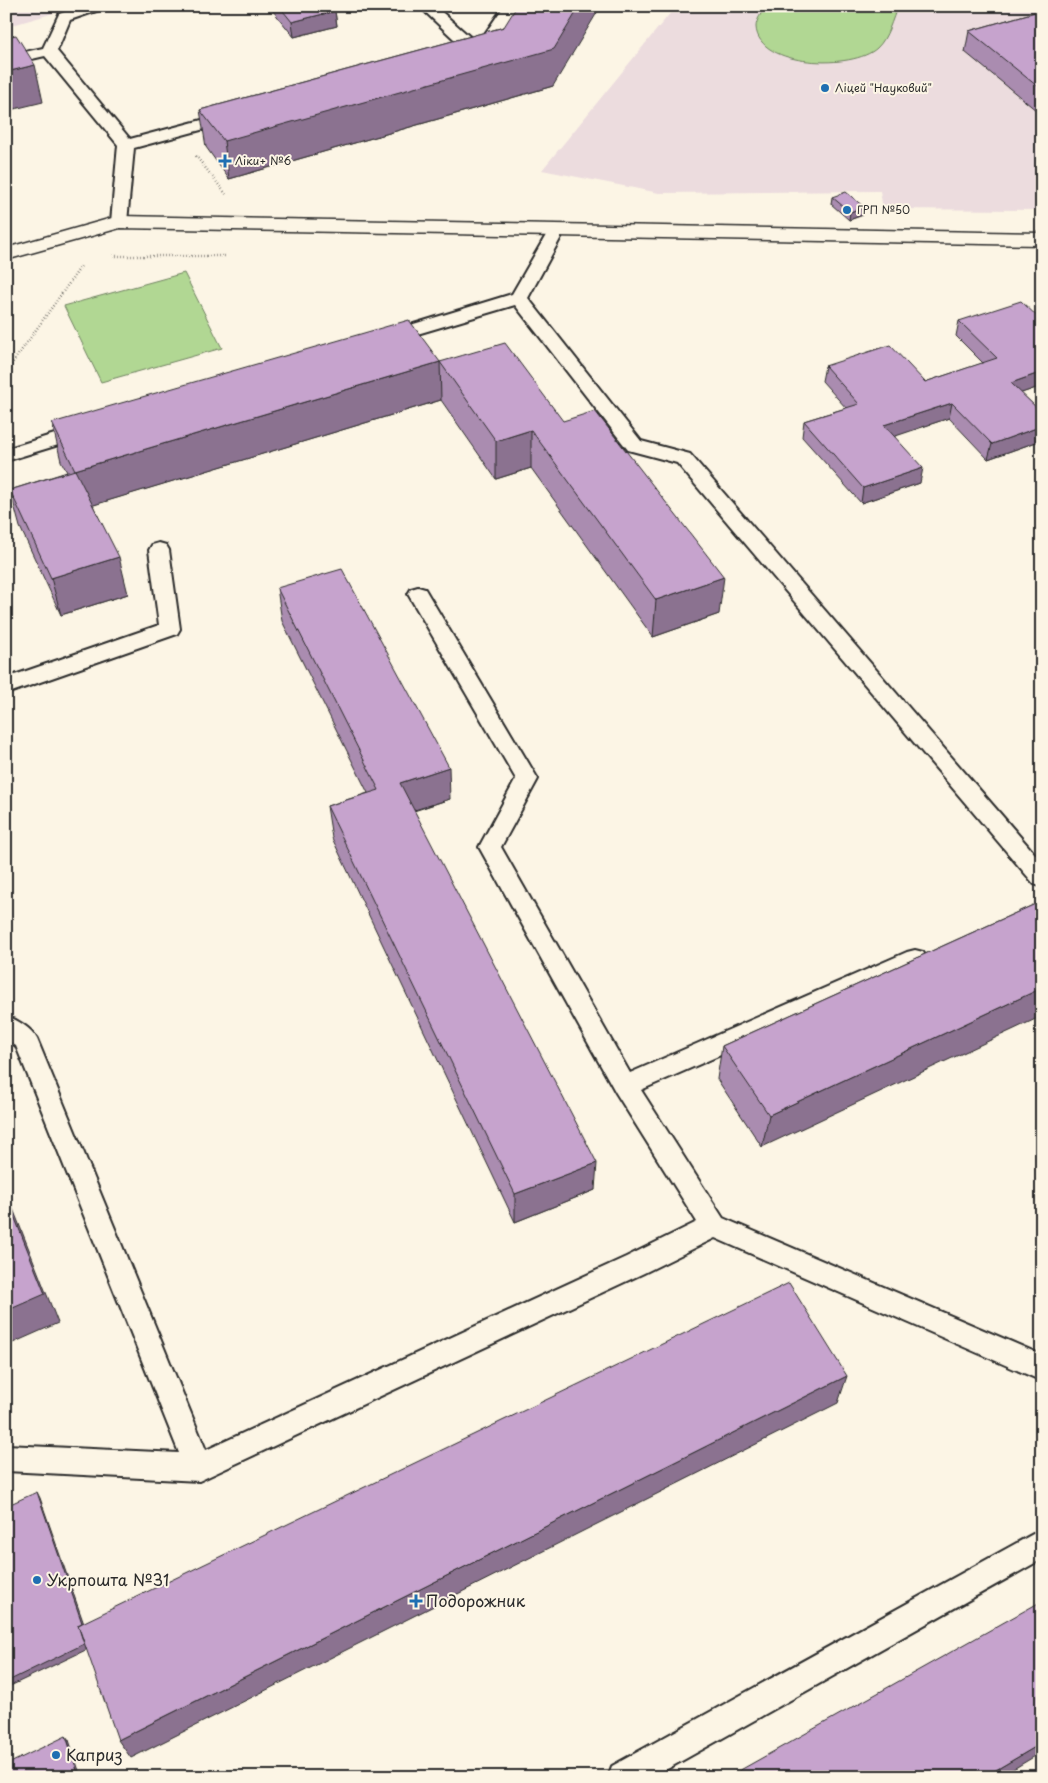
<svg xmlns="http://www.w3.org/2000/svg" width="1048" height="1783" viewBox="0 0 1048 1783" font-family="'Playpen Sans',sans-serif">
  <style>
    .built { fill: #ecdcde }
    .green { fill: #b1d793; stroke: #6e815f }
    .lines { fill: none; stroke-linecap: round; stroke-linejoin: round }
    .lane-casing { stroke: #2b2b2b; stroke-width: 4 }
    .street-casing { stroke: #2b2b2b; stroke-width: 3 }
    .path { stroke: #2b2b2b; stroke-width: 2.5; stroke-dasharray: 0.5 2.5; stroke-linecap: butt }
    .lane { fill: #fcf5e5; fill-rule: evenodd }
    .street { fill: #fcf5e5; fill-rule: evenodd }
    .wall { fill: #aa8cb0; stroke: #2b2b2b }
    .shaded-wall { fill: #8b7290; stroke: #2b2b2b }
    .building { fill: #c6a3cd; stroke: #2b2b2b }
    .poi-dot { fill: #1f6fb2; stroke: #fcf5e5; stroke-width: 2 }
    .labels { text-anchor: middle; stroke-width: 4; stroke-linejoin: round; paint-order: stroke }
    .far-poi-label { font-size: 11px; fill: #2b2b2b; stroke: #fcf5e5; text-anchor: start }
    .near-poi-label { font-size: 16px; fill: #2b2b2b; stroke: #fcf5e5; text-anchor: start }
  </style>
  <rect width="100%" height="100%" fill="#fcf5e5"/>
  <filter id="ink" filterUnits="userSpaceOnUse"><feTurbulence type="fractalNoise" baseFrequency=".02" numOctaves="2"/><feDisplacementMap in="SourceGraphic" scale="10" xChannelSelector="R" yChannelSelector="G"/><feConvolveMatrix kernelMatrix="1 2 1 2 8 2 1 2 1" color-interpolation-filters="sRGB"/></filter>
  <g filter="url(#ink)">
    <path class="built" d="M6 6H78L6 27Z
      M676 6H1042V210L883 209 880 191 659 193 542 170Z"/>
    <path class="green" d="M765 6H898C892 19 888 38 877 48 854 70 758 68 756 27 756 20 762 13 765 6Z
      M184 273 222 348 101 382 64 306Z"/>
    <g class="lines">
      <g class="lane-casing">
        <path id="lane" d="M82 6H104L102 9 70 20 57 51 130 139 232 112 238 114 240 117 238 120 134 148 127 222 125 226H113L111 222 118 145 45 56 6 65V56L43 48 59 14Z
          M419 6H435L478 44 504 6H519L487 53 485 57H473Z
          M557 225 563 226 565 230 528 298 641 441 690 454 1042 862V887L1034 884 677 463 628 450 515 305 387 343 381 342 378 338 381 334 512 294 549 230 551 226Z
          M84 425 91 427 93 431 91 435 6 461V449Z
          M159 543 166 545 169 550 180 629 177 634 6 694V678L159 625 149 550 152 545Z
          M418 587 425 589 538 779 501 847 630 1073 907 952 915 950 923 952 927 959 923 966 641 1090 723 1218 1042 1355V1381L715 1238 644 1273 199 1481 6 1471V1445L179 1453 16 1046 6 1039V1016C18 1020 31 1028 37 1039L206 1450 626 1257 697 1222 616 1093 479 847 516 779 408 594 411 589Z
          M1042 1529V1559L653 1777H608L612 1766Z"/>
      </g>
      <g class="street-casing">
        <path id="street" d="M119 216 1042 233V245L120 228 6 260V248Z"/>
      </g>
      <path class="path" d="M196 156 226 194
        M113 256H227
        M6 372 82 265"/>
      <use href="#lane" class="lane"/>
      <use href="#street" class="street"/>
    </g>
    <path class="wall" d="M269 6H331L335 11 337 26 294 37Z
      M1042 10V115L965 52 969 31Z
      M504 27 553 86 229 179 206 147 200 110Z
      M832 197 863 215 849 220 831 204Z
      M959 321H1042V386L1021 393 1042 413V440L988 459 949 418 894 436 920 483 861 503 802 437 804 421 846 408 822 381 825 366 925 382 983 363 956 336Z
      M440 362 563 421 719 614 653 637 531 468 496 479 441 400 93 505 128 594 61 615 20 527 10 490 67 472 61 461 52 423Z
      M277 588 450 799 414 811 595 1190 515 1222 332 838 327 806 368 793 282 621Z
      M1042 901 762 1147 717 1079 722 1046Z"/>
    <path class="shaded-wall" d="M580 6H601L553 86 229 179 224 141Z
      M335 11 337 26 294 37 292 22Z
      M35 65 43 102 6 111V72Z
      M864 207 863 215 849 220 850 212Z
      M440 362 441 400 84 508 75 470Z
      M1042 372V386L1007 398 1011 383Z
      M952 403 949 418 881 441 884 425Z
      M1042 426V440L988 459 992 444Z
      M531 430V468L496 479V441Z
      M923 468 920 483 861 503 863 488Z
      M119 557 128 594 61 615 51 578Z
      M724 577 719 614 653 637 656 600Z
      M449 767 450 799 402 814 400 783Z
      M1042 988V1016L762 1147 769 1115Z
      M597 1163 595 1190 515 1222V1194Z
      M6 1191 58 1323 6 1346Z
      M847 1376 838 1403 131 1758 118 1740Z
      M37 1492 40 1498 92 1647 6 1688V1682Z
      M66 1736 69 1740 81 1777H79Z
      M1042 1743V1752L1000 1777H984Z"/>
    <path class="building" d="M279 6H331L335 11 292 22Z
      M517 6H580L554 49 224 141 200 110 504 27Z
      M1042 10V90L969 31Z
      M16 35 35 65 6 72V37Z
      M846 192 864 207 850 212 832 197Z
      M1021 301 1042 321V372L1011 383 1042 413V426L992 444 952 403 884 425 923 468 863 488 804 421 859 404 825 366 890 345 925 382 997 358 959 321Z
      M409 320 440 362 75 470 119 557 51 578 10 490 75 470 52 423Z
      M505 343 563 421 595 411 724 577 656 600 531 430 496 441 440 362Z
      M342 569 449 767 400 783 597 1163 515 1194 327 806 379 790 277 588Z
      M1042 901V988L769 1115 722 1046Z
      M6 1196 45 1294 6 1311Z
      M789 1283 847 1376 118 1740 78 1625Z
      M37 1492 82 1623 78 1625 84 1644 6 1682V1506Z
      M1042 1601V1743L984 1777H728Z
      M66 1736 79 1777H6V1765Z"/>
  </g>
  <g class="poi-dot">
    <circle cx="825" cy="88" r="5"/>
    <path d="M222.5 153.5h5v5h5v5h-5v5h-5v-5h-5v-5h5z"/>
    <circle cx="847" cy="210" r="5"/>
    <circle cx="37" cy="1580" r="5"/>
    <path d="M413.5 1593.5h5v5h5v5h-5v5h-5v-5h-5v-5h5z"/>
    <circle cx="56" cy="1755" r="5"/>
  </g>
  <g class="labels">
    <g class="far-poi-label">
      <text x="835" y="92">Ліцей "Науковий"</text>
      <text x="235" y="165">Ліки+ №6</text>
      <text x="857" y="214">ГРП №50</text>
    </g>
    <g class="near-poi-label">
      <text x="47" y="1586">Укрпошта №31</text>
      <text x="426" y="1607">Подорожник</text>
      <text x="66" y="1761">Каприз</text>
    </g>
  </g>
  <rect width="1048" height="1783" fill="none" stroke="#fcf5e5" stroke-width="25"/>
  <rect x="12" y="12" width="1023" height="1758" fill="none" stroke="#2b2b2b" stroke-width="2" filter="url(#ink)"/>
</svg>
